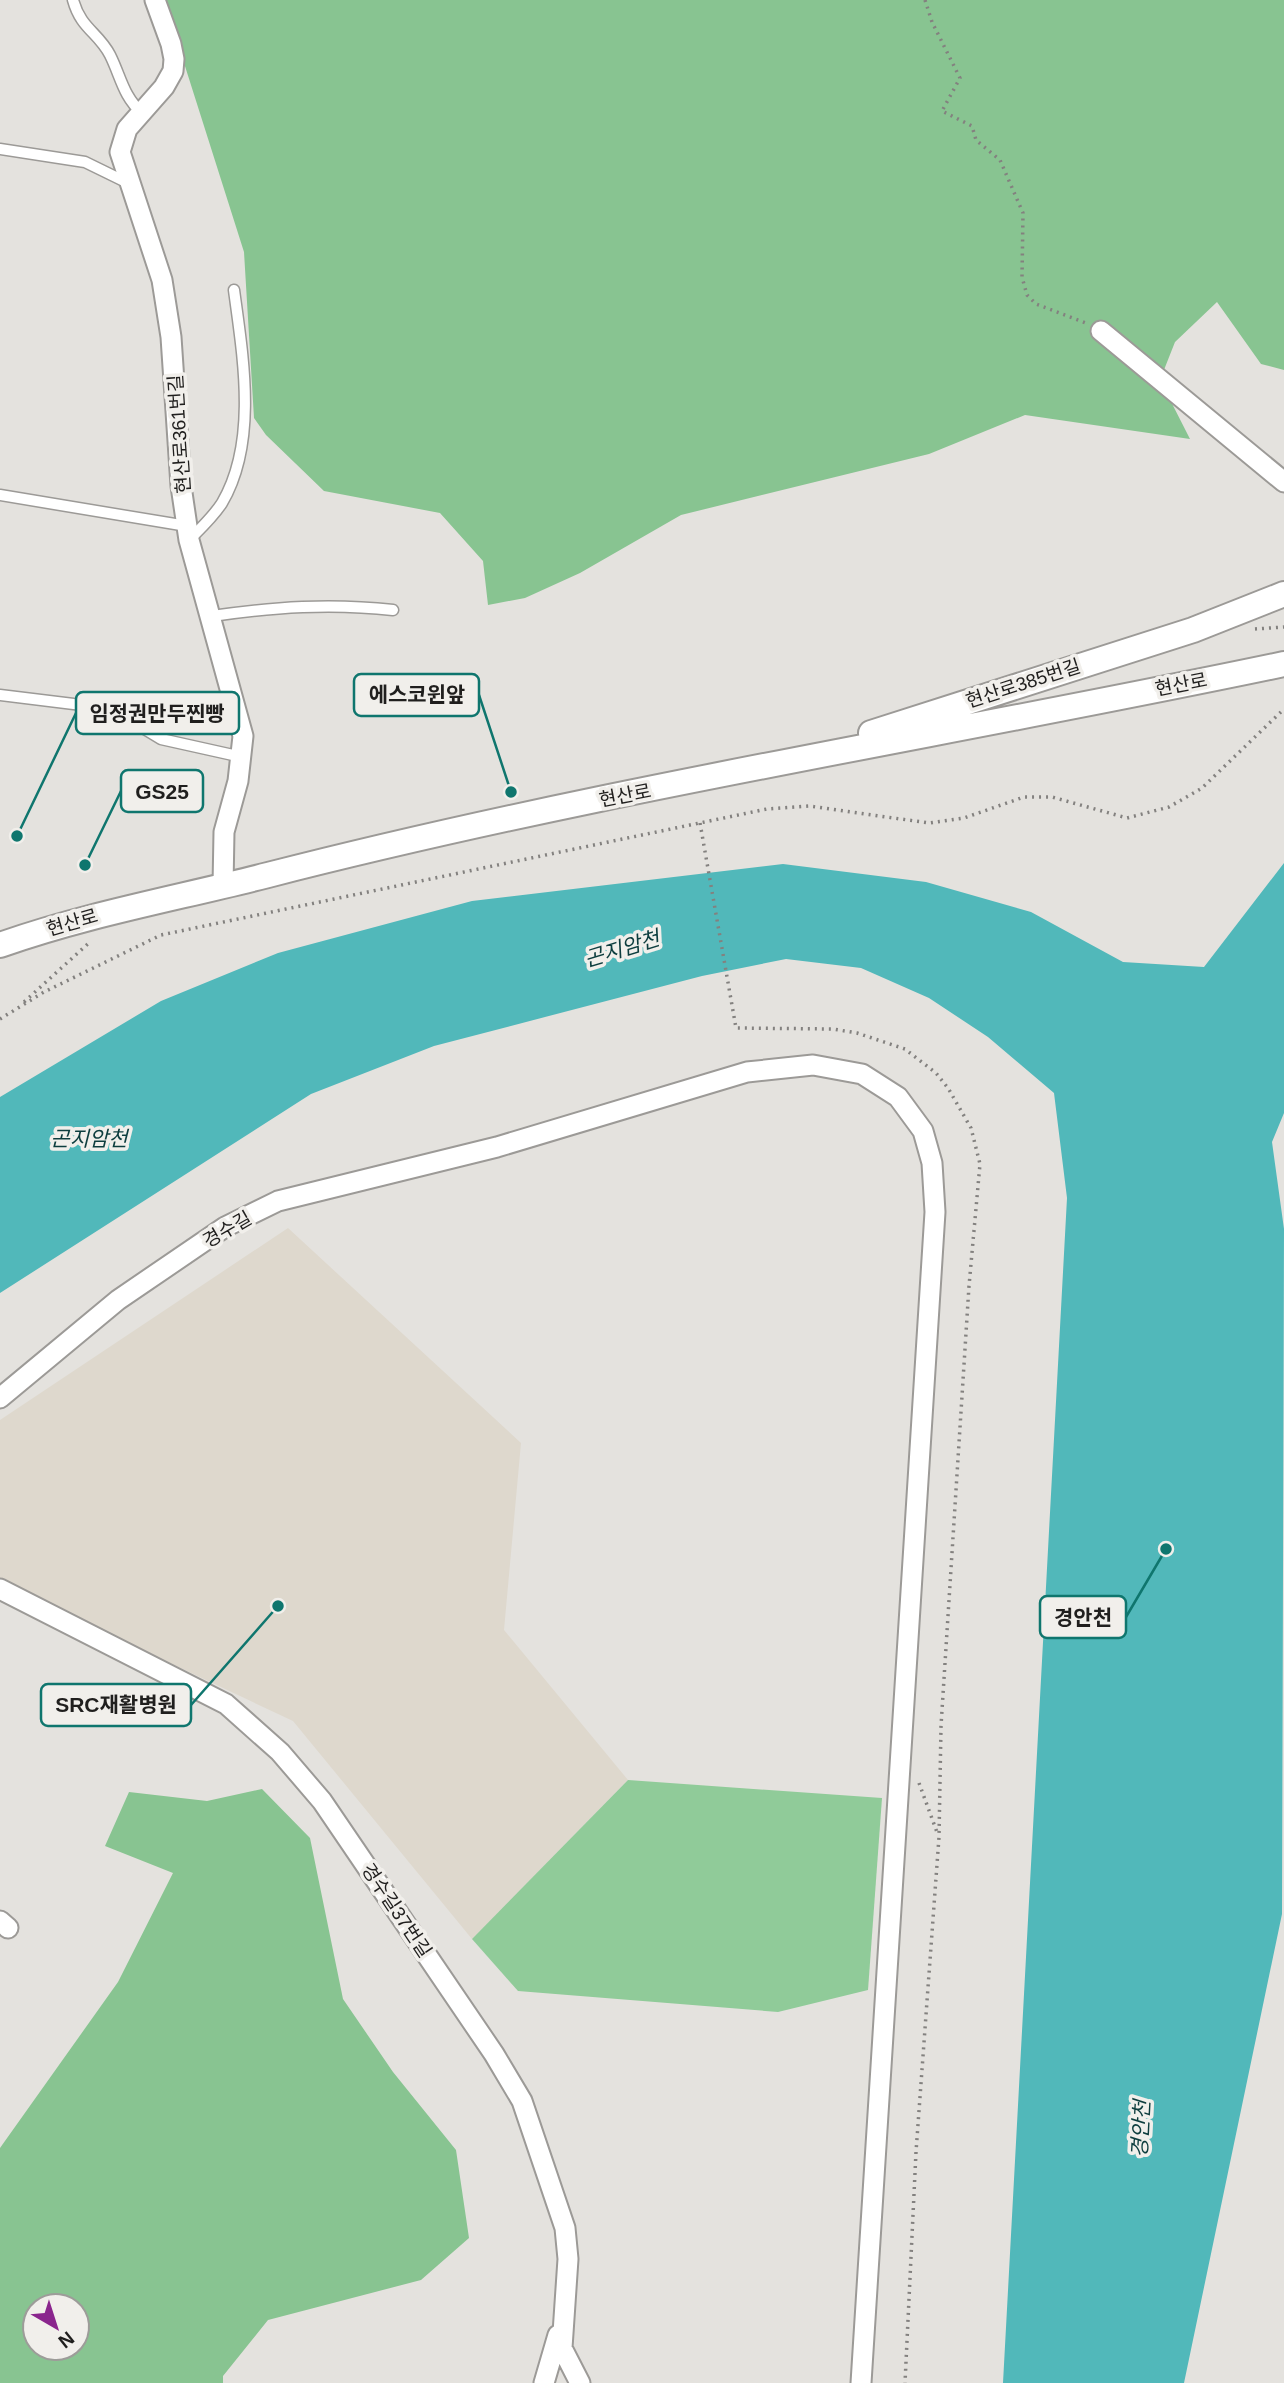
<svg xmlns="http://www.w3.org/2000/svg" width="1284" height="2383" viewBox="0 0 1284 2383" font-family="Helvetica,'Noto Sans KR',sans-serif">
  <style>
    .built { fill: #ded8cd }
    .green { fill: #90cb99 }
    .forest { fill: #88c491; fill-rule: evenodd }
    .water { fill: #51b8ba }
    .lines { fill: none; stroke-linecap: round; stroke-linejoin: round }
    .service-casing { stroke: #9c9a97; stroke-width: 13 }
    .minor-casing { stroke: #9c9a97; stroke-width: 23 }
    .tertiary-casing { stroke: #9c9a97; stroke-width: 28 }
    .path { stroke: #83817f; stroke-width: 3.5; stroke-dasharray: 2 5; stroke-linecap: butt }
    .service { stroke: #fff; stroke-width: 10 }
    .minor { stroke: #fff; stroke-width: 19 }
    .tertiary { stroke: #fff; stroke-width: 24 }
    .labels { text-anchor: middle; stroke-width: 7; stroke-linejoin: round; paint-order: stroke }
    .street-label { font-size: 19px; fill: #201f1e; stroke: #f1efeb }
    .water-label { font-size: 21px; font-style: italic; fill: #0d3d3e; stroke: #f1efeb }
    .leader { fill: none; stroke: #0f766e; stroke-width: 2.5 }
    .callout-dot { fill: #0f766e; stroke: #f1efeb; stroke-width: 2.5 }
    .callout { fill: #f1efeb; stroke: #0f766e; stroke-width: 2.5 }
    .callout-label { font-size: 21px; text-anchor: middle; font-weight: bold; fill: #201f1e }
  </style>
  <rect width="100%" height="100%" fill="#e4e2de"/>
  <path class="built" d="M288 1228 521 1443 504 1630 628 1780 472 1939 293 1721 0 1583V1420Z"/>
  <path class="green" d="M628 1780 882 1798 868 1990 778 2012 518 1991 472 1939Z"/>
  <path class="forest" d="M164 0H1284V370L1261 364 1217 302 1175 342 1160 380 1190 439 1025 415 929 454 681 515 580 573 525 598 488 605 483 561 440 513 324 491 266 435 254 418 244 252Z
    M262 1789 310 1838 343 1999 393 2072 456 2150 469 2238 421 2280 268 2320 223 2376V2383H0V2148L118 1982 173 1873 105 1846 129 1792 207 1801ZM77 2306V2348H35V2306Z"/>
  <path class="water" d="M1284 863V1113L1272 1142 1284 1229 1282 1914 1184 2383H1003L1067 1198 1054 1093 988 1037 929 998 861 968 786 959 702 976 434 1046 311 1094 0 1293V1097L161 1001 278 953 472 901 783 864 926 882 1031 912 1123 962 1204 967Z"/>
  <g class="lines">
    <g class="service-casing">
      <path id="service" d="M73 0C81 29 98 32 110 55 121 77 123 96 142 113
        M0 149 85 162 128 183
        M0 495 187 526
        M189 540C201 528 213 517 222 503 258 442 243 357 234 290
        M212 616C274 607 331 603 393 610
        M0 695 98 707 118 713 161 739 242 757"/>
    </g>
    <g class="minor-casing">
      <path id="minor" d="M155 0 171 44 174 59 173 71 164 87 127 129 120 152 162 280 171 337 181 486 189 540 243 736 238 781 224 832 223 886
        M1101 331 1284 482
        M0 1398 118 1300 225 1227 278 1201 497 1147 747 1072 813 1065 862 1074 898 1097 923 1131 932 1163 935 1212 861 2383
        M0 1589 226 1704 280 1752 322 1801 494 2054 522 2101 565 2228 568 2259 562 2348 580 2383
        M0 1921 8 1928
        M544 2383 558 2335"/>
    </g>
    <g class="tertiary-casing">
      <path id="tertiary" d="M871 733 1193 630 1284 594
        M0 945C88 914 178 898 268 875 603 789 946 735 1284 664"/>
    </g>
    <path class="path" d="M925 0 932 22 960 78 942 111 972 126 976 140 1000 160 1023 213 1022 277 1027 295 1036 304 1086 323
      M1255 629 1284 627
      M700 823 736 1028 833 1029 857 1033 905 1049 936 1073 948 1088 971 1128 980 1164 969 1286 941 1726 939 1837 916 2152 905 2383
      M24 1002 91 941
      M0 1019 44 992 161 935 767 809 809 806 929 823 964 818 1024 797H1052L1127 818 1169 807 1202 788 1284 709
      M919 1783 938 1835"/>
    <use href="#service" class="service"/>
    <use href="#minor" class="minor"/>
    <use href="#tertiary" class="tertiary"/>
  </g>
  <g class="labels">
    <g class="street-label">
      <text transform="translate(179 434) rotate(-94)" y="7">현산로361번길</text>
      <text transform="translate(1023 683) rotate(-18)" y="7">현산로385번길</text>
      <text transform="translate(1181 684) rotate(-11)" y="7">현산로</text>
      <text transform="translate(625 795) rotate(-11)" y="7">현산로</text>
      <text transform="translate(72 922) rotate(-16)" y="7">현산로</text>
      <text transform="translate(227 1229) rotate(-30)" y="7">경수길</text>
      <text transform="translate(397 1910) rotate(56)" y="7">경수길37번길</text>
    </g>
    <g class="water-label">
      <text transform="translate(622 949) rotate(-17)" y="7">곤지암천</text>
      <text x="89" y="1146">곤지암천</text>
      <text transform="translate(1141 2129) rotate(-87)" y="7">경안천</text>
    </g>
  </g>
  <path class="leader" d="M511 792L479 695M17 836L76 713M85 865L121 791M1166 1549L1126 1617M278 1606L191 1705"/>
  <g class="callout-dot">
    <circle cx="511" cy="792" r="7"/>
    <circle cx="17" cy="836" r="7"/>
    <circle cx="85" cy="865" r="7"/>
    <circle cx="1166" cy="1549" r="7"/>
    <circle cx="278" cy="1606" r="7"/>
  </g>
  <g class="callout">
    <rect x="354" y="674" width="125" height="42" rx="7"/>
    <rect x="76" y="692" width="163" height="42" rx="7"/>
    <rect x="121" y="770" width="82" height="42" rx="7"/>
    <rect x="1040" y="1596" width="86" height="42" rx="7"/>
    <rect x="41" y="1684" width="150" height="42" rx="7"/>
  </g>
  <g class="callout-label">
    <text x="417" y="702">에스코윈앞</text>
    <text x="157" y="721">임정권만두찐빵</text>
    <text x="162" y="799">GS25</text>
    <text x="1083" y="1625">경안천</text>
    <text x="116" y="1712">SRC재활병원</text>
  </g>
  <g transform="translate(56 2327) rotate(141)"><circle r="33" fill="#f1efeb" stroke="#9d9c99" stroke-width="2"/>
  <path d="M0-5L12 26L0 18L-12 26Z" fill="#8a258d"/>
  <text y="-10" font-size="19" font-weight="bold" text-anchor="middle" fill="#201f1e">N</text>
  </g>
</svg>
